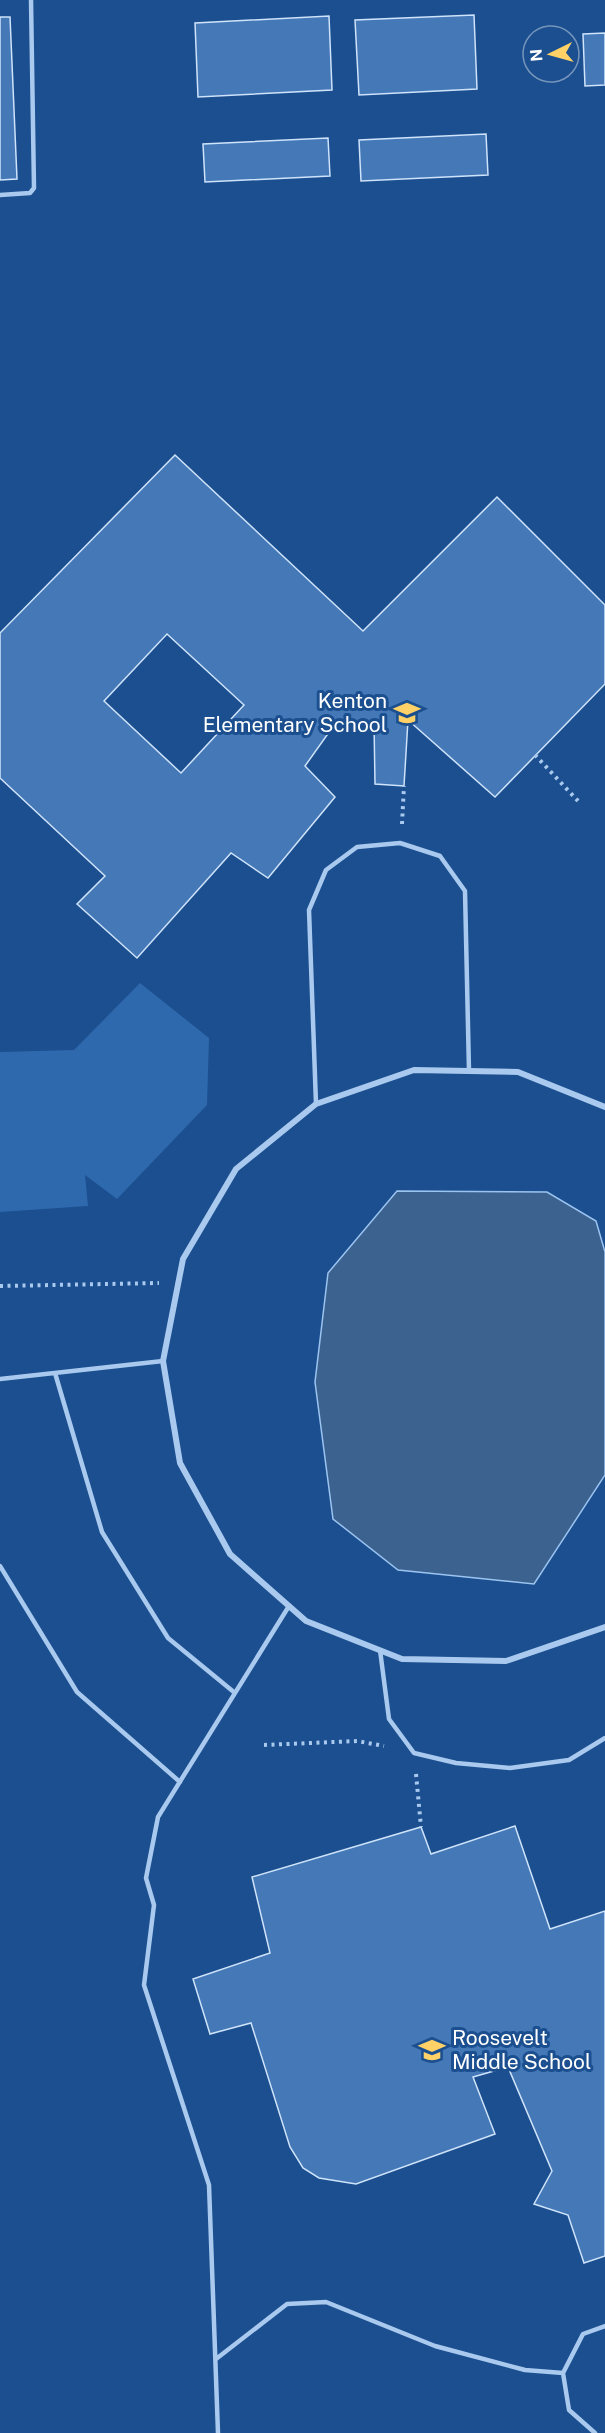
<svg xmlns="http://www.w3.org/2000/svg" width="605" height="2433" viewBox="0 0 605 2433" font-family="'Public Sans',sans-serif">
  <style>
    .green { fill: #2e69ad }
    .water { fill: #3c6290; stroke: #9cc4f0; stroke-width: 1.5 }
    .building { fill: #4478b7; stroke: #cfe3fa; stroke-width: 1.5; fill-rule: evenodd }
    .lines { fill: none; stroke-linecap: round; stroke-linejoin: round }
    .path { stroke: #a9c9ee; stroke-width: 4; stroke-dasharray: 3 4.5; stroke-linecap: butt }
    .service { stroke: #a9c9ee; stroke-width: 4.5 }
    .minor { stroke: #a9c9ee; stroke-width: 6 }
    .labels { text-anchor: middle; stroke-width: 6; stroke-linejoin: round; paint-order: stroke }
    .poi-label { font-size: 21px; fill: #fff; stroke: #1b4f8f; text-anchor: end }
  </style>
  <rect width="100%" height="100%" fill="#1b4f8f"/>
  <path class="green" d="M140 983 209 1038 207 1105 117 1199 85 1175 88 1206 0 1212V1052L74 1050Z"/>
  <path class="water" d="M397 1191 547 1192 596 1221 605 1252V1475L534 1584 398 1570 333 1519 315 1382 328 1273Z"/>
  <path class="building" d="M474 15 477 89 359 95 355 20Z
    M329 16 332 90 198 97 195 23Z
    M0 17H10L17 179 0 180Z
    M605 33V85L585 86 583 34Z
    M486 134 488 175 361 181 359 140Z
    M328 138 330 176 205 182 203 144Z
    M175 455 363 631 497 497 605 605V684L495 797 408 720 404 786 375 784 374 723 337 721 305 766 335 797 268 878 231 853 137 958 77 904 105 876 0 778V633ZM167 634 244 705 181 773 104 701Z
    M515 1826 550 1929 605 1911V2256L584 2263 568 2215 534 2204 552 2171 508 2067 473 2077 495 2134 356 2184 319 2178 303 2168 290 2147 251 2023 210 2034 193 1979 270 1953 252 1877 421 1827 431 1854Z"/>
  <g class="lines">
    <path class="path" d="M535 755 579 802
      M402 824 404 786
      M0 1286 159 1283
      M264 1745 357 1741 384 1746
      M416 1774 421 1827"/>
    <path class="service" d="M0 195 30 193 34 188 31 0
      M316 1104 309 910 326 870 357 847 400 843 440 856 465 891 469 1071
      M55 1373 102 1532 168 1638 235 1693
      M0 1379 163 1361
      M0 1566 77 1692 180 1782
      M380 1650 389 1719 414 1753 456 1763 510 1768 569 1760 605 1738
      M216 2359 287 2304 326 2302 435 2346 525 2370 563 2373
      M218 2433 209 2185 144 1985 154 1905 146 1878 158 1817 289 1606
      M595 2433 569 2410 563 2373 583 2334 605 2326"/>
    <path class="minor" d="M605 1107 518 1072 414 1070 316 1104 236 1169 183 1259 163 1361 180 1463 230 1554 306 1621 402 1659 506 1661 605 1627"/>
  </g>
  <defs>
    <g id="school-bare" transform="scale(2.07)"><path d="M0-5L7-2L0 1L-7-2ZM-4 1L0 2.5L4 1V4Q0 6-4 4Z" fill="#ffd166" stroke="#1b4f8f" stroke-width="2.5" paint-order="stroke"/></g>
  </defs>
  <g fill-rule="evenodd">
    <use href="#school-bare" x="407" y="713"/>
    <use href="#school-bare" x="432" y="2050"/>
  </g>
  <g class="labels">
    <g class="poi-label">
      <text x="387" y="708">Kenton<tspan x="387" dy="24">Elementary School</tspan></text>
      <text x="452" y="2045" text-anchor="start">Roosevelt<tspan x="452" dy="24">Middle School</tspan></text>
    </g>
  </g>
  <g transform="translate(551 54) rotate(265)"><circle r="28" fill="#1b4f8f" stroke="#7695bc" stroke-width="1.5"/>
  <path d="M0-4.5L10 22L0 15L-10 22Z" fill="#ffd166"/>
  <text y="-9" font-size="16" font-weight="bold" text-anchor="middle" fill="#ffffff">N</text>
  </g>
</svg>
